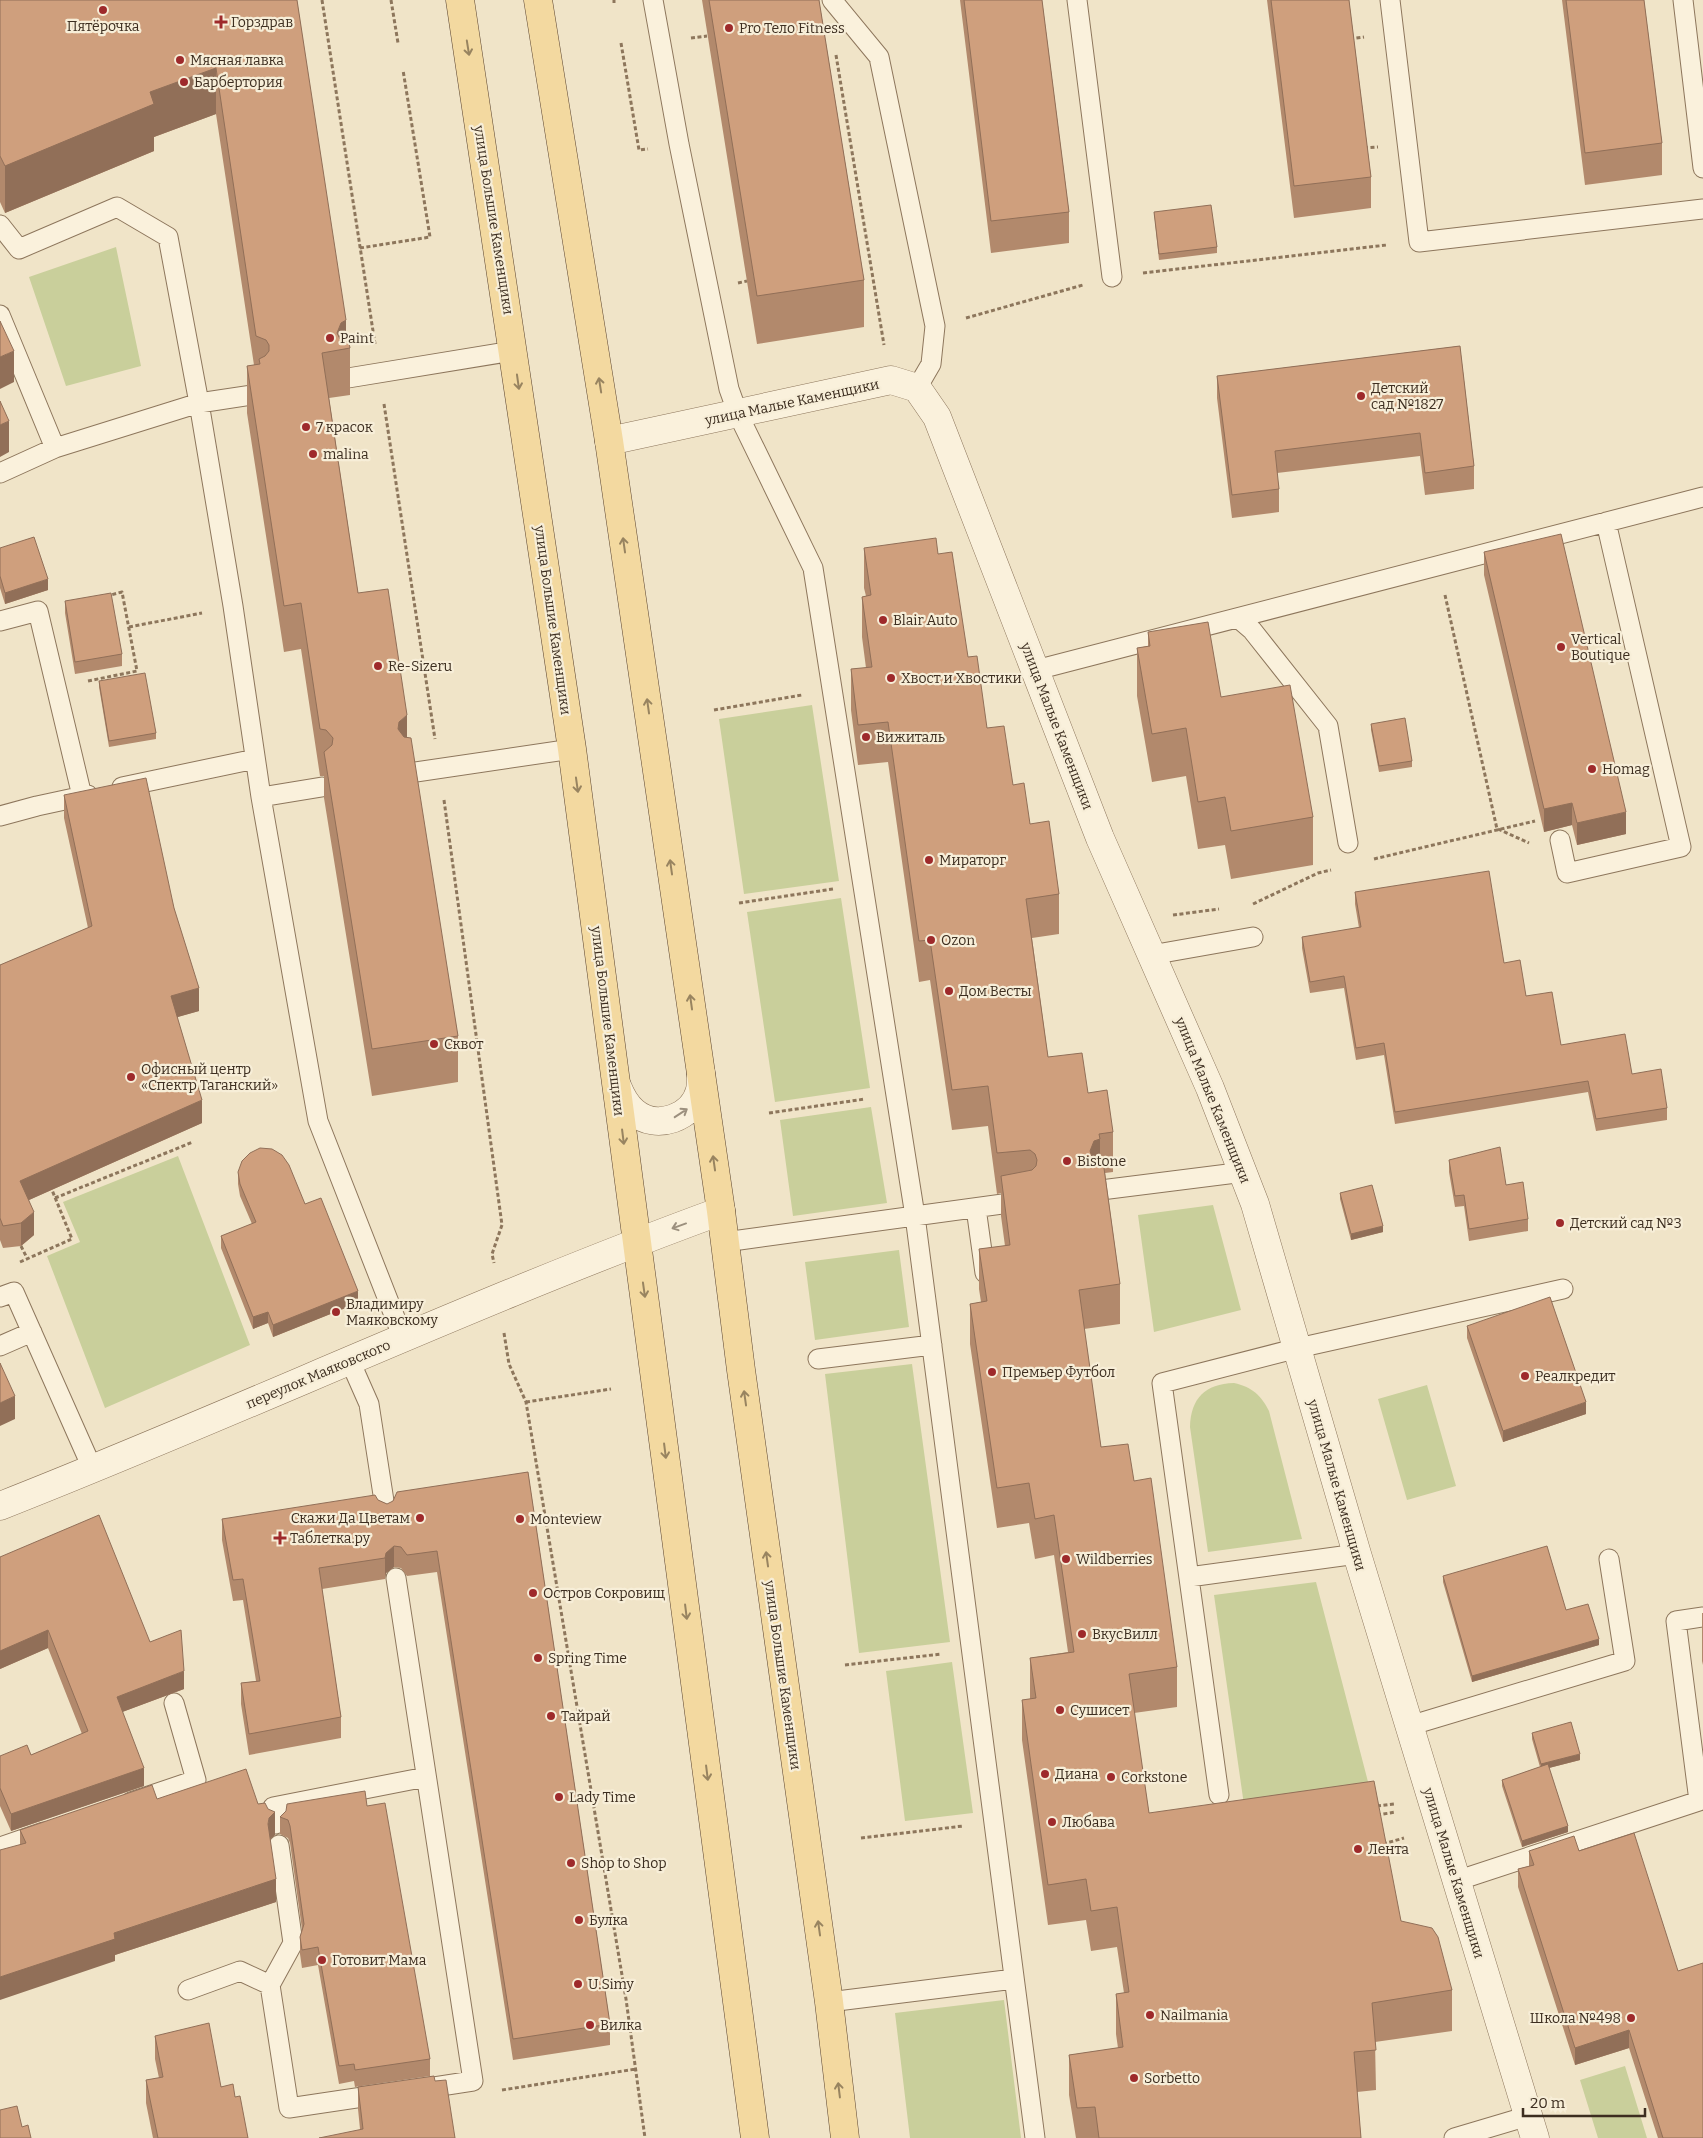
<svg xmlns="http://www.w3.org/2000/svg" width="1703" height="2138" viewBox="0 0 1703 2138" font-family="Bitter,serif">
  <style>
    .green { fill: #c9cf9b }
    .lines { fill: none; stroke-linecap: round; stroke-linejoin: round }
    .lane-casing { stroke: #8d765c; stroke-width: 21 }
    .street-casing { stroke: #8d765c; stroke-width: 29 }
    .primary-casing { stroke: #5b4430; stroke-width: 29 }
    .path { stroke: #8d765c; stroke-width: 3; stroke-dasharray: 4 2.5; stroke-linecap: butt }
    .lane { stroke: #faf1dc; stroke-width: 19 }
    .street { stroke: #faf1dc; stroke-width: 28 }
    .primary { stroke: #f3d9a0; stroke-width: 28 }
    .wall { fill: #b2896c }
    .shaded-wall { fill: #916f58 }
    .building { fill: #cf9f7d; stroke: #916f58 }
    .oneway { stroke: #988460 }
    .oneway2 { stroke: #9c907e }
    .poi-dot { fill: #9e2a2b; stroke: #f7eed8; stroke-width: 2 }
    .labels { text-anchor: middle; stroke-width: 4.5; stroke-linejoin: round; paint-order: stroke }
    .poi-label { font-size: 14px; fill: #3d2e20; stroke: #f7eed8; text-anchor: start }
    .street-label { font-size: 14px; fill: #3d2e20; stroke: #f7eed8 }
  </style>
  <rect width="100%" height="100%" fill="#f0e4c8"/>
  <path class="green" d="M116 247 141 366 66 386 29 277Z
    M812 705 839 881 744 894 719 719Z
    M841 898 870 1088 775 1102 747 912Z
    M871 1107 887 1203 793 1216 780 1120Z
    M178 1156 250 1345 105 1408 47 1256 80 1242 63 1202Z
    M1213 1205 1241 1310 1154 1332 1138 1215Z
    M899 1250 909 1327 815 1340 805 1262Z
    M912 1364 950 1642 859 1653 825 1374Z
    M1234 1383C1252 1387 1261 1395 1269 1411L1302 1539 1208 1552 1190 1427C1191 1398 1205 1384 1234 1383Z
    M1427 1385 1456 1486 1407 1500 1378 1399Z
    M1316 1582 1373 1801 1246 1819 1214 1595Z
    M952 1662 973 1813 905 1821 886 1671Z
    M1004 2000 1021 2138H910L895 2013Z
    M1625 2066 1647 2138H1598L1580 2080Z"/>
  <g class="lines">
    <g class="lane-casing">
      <path id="lane" d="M653 0 679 144 729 389 738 414 813 568 915 1216 1035 2138
        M832 0 879 57 935 326 931 364 917 388
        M1077 0 1112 277
        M1390 0 1419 242 1703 209
        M1683 0 1703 168
        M0 225 19 249 117 207 168 237 199 403 258 394
        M0 315 55 448 199 403 233 606 261 797 318 1121 403 1338
        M348 378 513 351
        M0 473 55 448
        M1238 618 1252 630 1328 726 1348 843
        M0 621 38 611 82 796
        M1036 670 1703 497
        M409 773 572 749
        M122 787 255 759
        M261 797 322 787
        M0 816 37 806 88 795
        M1560 840 1567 873 1681 847 1606 522
        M1151 955 1253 937
        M1101 1190 1244 1172
        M976 1208 985 1273
        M725 1242 1024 1201
        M0 1297 14 1292 93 1470
        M0 1346 32 1332
        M818 1359 932 1345
        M350 1361 369 1404 386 1514
        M1189 1577 1357 1554
        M396 1578 473 2081 421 2089
        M1409 1726 1625 1661 1609 1559
        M1219 1795 1162 1383 1298 1348 1563 1289
        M131 1802 196 1780 174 1703
        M276 1824 273 1807 426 1777
        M0 1847 44 1832
        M1456 1881 1699 1801 1676 1621 1703 1617
        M270 1985 293 1943 279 1845
        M188 1990 240 1971 270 1985 289 2108 383 2094
        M829 2002 1014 1979
        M1454 2138 1528 2116"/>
    </g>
    <g class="street-casing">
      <path id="street" d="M609 441 891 380 917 388 937 417 1100 838 1210 1088 1255 1204 1357 1554 1535 2138
        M617 1086C621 1096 625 1105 634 1112 656 1131 693 1118 700 1090 701 1085 701 1079 701 1074
        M0 1506C242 1411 477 1300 721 1211"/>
    </g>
    <g class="primary-casing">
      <path id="primary" d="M460 0 572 749 755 2138
        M538 0 609 441 721 1211 741 1370 829 2002 845 2138"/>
    </g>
    <path class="path" d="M322 0 375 344
      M391 0 398 43
      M614 0V3
      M691 38 707 36
      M1350 39 1364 37
      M621 43 639 150 648 149
      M836 55 884 345
      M1364 148 1378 147
      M360 248 430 237 403 70
      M1143 273 1387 245
      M738 283 747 281
      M966 318 1083 285
      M384 404 435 739
      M1445 595 1497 829
      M129 627 202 613
      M88 681 137 671 122 592 107 596
      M714 710 802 695
      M444 800 502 1225 492 1254 494 1263
      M1498 829 1529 843
      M1374 859 1535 821
      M739 903 833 889
      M1253 904 1318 873 1331 870
      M1173 915 1219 909
      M769 1113 865 1099
      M55 1198 193 1142
      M21 1246 27 1258
      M20 1262 72 1239 52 1190
      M504 1333 509 1364 526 1402 626 1999 645 2138
      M526 1402 611 1389
      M845 1665 941 1654
      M1377 1806 1394 1804
      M1377 1815 1396 1812
      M861 1838 963 1826
      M1383 1844 1404 1838
      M502 2090 636 2069"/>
    <use href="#lane" class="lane"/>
    <use href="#street" class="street"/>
    <use href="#primary" class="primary"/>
  </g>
  <path class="wall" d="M0 0H297L346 341 350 348V395L329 398 358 593 407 737 458 1036V1082L372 1096 324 798V776H320L301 649 284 652 247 413V366L254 365 216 114 154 137V151L5 213 0 202Z
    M702 0H819L864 280V327L757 344Z
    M960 0H1042L1069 212V243L991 253Z
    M1267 0H1349L1371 177V208L1294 218Z
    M1562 0H1644L1662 143V175L1585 185Z
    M1154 212 1217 247V253L1159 260Z
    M1460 346 1474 466V489L1425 495 1420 456 1277 473 1279 489V512L1232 518 1217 398V376Z
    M0 548 48 590 5 604 0 588Z
    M864 548 938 554 987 728 1030 824 1059 894V934L1032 938 1048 1057 1088 1093 1113 1132V1172L1105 1173 1120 1284V1324L1084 1329 1101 1447 1134 1481 1177 1667V1707L1134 1713 1149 1813 1401 1921 1452 1990V2031L1375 2042 1376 2090 1357 2092 1361 2138H1076L1069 2095V2055L1118 2048 1116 2034V1994L1124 1993 1117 1947 1091 1951 1086 1920 1048 1925 1022 1740V1700L1030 1699V1658L1068 1652 1054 1555 1035 1559 1029 1523 997 1528 970 1344V1304L981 1302 979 1289V1249L1005 1246 1001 1216V1193L997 1194 988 1126 952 1130 930 980 919 982 888 762 858 765 851 710V669L866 668 862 637V597L866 596 864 588Z
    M1484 552 1626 834 1577 845 1572 825 1544 832 1484 575Z
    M65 601 122 654V666L75 674 65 613Z
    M1148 632 1221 697 1313 817V865L1231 879 1225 845 1198 849 1186 776 1152 782 1137 696V648L1148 646Z
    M99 681 156 733V739L109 747 99 687Z
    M1371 724 1412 761V767L1379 772 1371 730Z
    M64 795 174 908 199 1011 177 1017 202 1123 29 1200 34 1235 21 1246 3 1248 0 1240V965L88 928 64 818Z
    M1355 892 1504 963 1526 996 1561 1045 1632 1074 1667 1108V1120L1596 1131 1588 1092 1395 1124 1384 1055 1356 1060 1344 988 1310 993 1302 948V937L1359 928 1355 904Z
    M1449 1160 1506 1185 1528 1219V1231L1469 1241 1464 1206 1455 1207 1449 1172Z
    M238 1172 305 1204 358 1303 273 1337 268 1323 253 1329 221 1248V1236L252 1224 240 1196 238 1184Z
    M1340 1193 1383 1232 1351 1240 1340 1199Z
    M1467 1326 1586 1414 1503 1442 1467 1338Z
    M528 1472 610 2024V2045L513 2060 437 1572 407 1576 401 1568 394 1567 386 1573 385 1579 322 1589 341 1717V1738L249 1755 241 1704V1683L256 1681 243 1600 233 1601 222 1540V1519L378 1500 387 1504Z
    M0 1557 150 1642 184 1689 122 1712 144 1786 11 1831 0 1806V1756L31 1755 82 1734 48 1648 0 1669Z
    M1443 1576 1566 1610 1599 1645 1472 1682 1443 1582Z
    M1702 1613H1703V1665L1702 1661Z
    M1532 1733 1580 1760 1549 1768 1568 1832 1522 1847 1502 1786V1780L1540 1767 1532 1739Z
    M157 1799 258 1804 275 1835 270 1839 276 1902 115 1955V1961L20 1845V1830Z
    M367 1806 430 2059V2076L355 2087 354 2081 339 2084 318 1965 302 1968 300 1954V1937L302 1929 290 1843 288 1838 280 1834V1817Z
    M1529 1851H1579L1703 2138H1658L1629 2048 1575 2065 1518 1887V1869L1529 1866Z
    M155 2036 235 2097 248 2138H153L146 2103V2080L159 2078 155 2059Z
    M435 2081 455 2138 360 2129 358 2109V2087Z"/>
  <path class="shaded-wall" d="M216 68V114L154 137V151L5 213V166L150 92Z
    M346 320V349L337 350V333L341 323Z
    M14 351V382L0 389V357Z
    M9 421V452L0 457V425Z
    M48 579V590L5 604V593Z
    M407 715V762L398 729 399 722Z
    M1572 803V825L1544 832V809Z
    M1626 812V834L1577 845V823Z
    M199 988V1011L171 1019V996Z
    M202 1100V1123L20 1204V1181Z
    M1100 1139V1179L1090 1151 1094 1141Z
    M34 1212V1235L21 1246V1223Z
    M1383 1226V1232L1351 1240V1234Z
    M358 1291V1303L273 1337V1325Z
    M268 1312V1323L253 1329V1317Z
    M15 1396V1419L0 1426V1403Z
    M1586 1402V1414L1503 1442V1431Z
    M394 1546V1567L386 1573 385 1579V1558L386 1553Z
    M48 1630V1648L0 1669V1651Z
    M1599 1639V1645L1472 1682V1676Z
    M184 1671V1689L117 1714V1697Z
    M1580 1754V1760L1541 1770V1764Z
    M144 1768V1786L11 1831V1814Z
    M275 1812V1835L269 1840 268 1824 269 1818Z
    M1568 1826V1832L1522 1847V1841Z
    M276 1879V1902L115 1955V1961L0 2000V1977L114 1933Z
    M1629 2030V2048L1575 2065V2048Z"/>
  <path class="building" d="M0 0H297L346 320 341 323 337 333 340 339 349 343 350 348 322 353 358 593 388 589 407 715 399 722 398 729 404 737 411 738 458 1036 372 1049 324 752 332 745 333 738 326 730 320 729 301 603 284 606 247 366 260 364 259 359 265 356 269 351V345L266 340 256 336 216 68 150 92 154 104 5 166 0 156Z
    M709 0H819L864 280 757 296Z
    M964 0H1042L1069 212 991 221Z
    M1271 0H1349L1371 177 1294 186Z
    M1566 0H1644L1662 143 1585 153Z
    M1211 205 1217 247 1159 254 1154 212Z
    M0 321 14 351 0 357Z
    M1460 346 1474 466 1425 473 1420 433 1275 451 1279 489 1232 495 1217 376Z
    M0 401 9 421 0 425Z
    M1561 534 1626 812 1577 823 1572 803 1544 809 1484 552Z
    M34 537 48 579 5 593 0 576V548Z
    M936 538 938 554 952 552 968 657 977 656 987 728 1004 726 1013 785 1024 783 1030 824 1049 821 1059 894 1026 899 1048 1057 1082 1053 1088 1093 1107 1090 1113 1132 1099 1134 1100 1139 1094 1141 1090 1151 1092 1157 1103 1161 1120 1284 1079 1290 1101 1447 1128 1444 1134 1481 1151 1478 1177 1667 1129 1674 1149 1813 1374 1781 1401 1921 1432 1928 1438 1937 1452 1990 1372 2003 1376 2050 1354 2052 1361 2138H1099L1095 2107 1077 2108 1069 2055 1123 2047 1116 1994 1129 1992 1117 1907 1091 1911 1086 1879 1048 1885 1022 1700 1036 1698 1030 1658 1074 1652 1054 1515 1035 1519 1029 1483 997 1488 970 1304 987 1301 979 1249 1010 1245 1001 1176 1032 1170 1036 1166 1037 1160 1035 1154 1030 1150 997 1153 988 1086 952 1090 930 940 919 941 888 722 858 725 851 669 872 667 862 597 871 595 864 548Z
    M111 593 122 654 75 662 65 601Z
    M1208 622 1221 697 1290 685 1313 817 1231 831 1225 797 1198 802 1186 728 1152 734 1137 648 1150 646 1148 632Z
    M145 673 156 733 109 741 99 681Z
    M1405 718 1412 761 1379 766 1371 724Z
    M146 778 174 908 199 988 171 996 202 1100 20 1181 34 1212 21 1223 3 1226 0 1218V965L92 926 64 795Z
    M1489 871 1504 963 1520 960 1526 996 1552 992 1561 1045 1625 1034 1632 1074 1661 1069 1667 1108 1596 1119 1588 1081 1395 1112 1384 1043 1356 1048 1344 976 1310 982 1302 937 1361 927 1355 892Z
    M1500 1147 1506 1185 1523 1182 1528 1219 1469 1229 1464 1195 1455 1196 1449 1160Z
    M260 1148 272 1149 282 1155 289 1165 305 1204 321 1198 358 1291 273 1325 268 1312 253 1317 221 1236 256 1222 240 1184 238 1172 242 1161 250 1153Z
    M1372 1185 1383 1226 1351 1234 1340 1193Z
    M1550 1297 1586 1402 1503 1431 1467 1326Z
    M0 1363 15 1396 0 1403Z
    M528 1472 610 2024 513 2039 437 1551 407 1555 401 1547 394 1546 386 1553 385 1558 319 1568 341 1717 249 1734 241 1683 260 1681 243 1579 233 1580 222 1519 375 1495 378 1500 387 1504 393 1501 397 1492Z
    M99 1515 150 1642 181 1630 184 1671 117 1697 144 1768 11 1814 0 1788V1756L27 1745 31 1755 88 1731 48 1630 0 1651V1557Z
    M1547 1546 1566 1610 1588 1604 1599 1639 1472 1676 1443 1576Z
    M1571 1722 1580 1754 1541 1764 1532 1733Z
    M1548 1764 1568 1826 1522 1841 1502 1780Z
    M246 1769 258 1804 265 1803 268 1809 275 1812 269 1818 268 1824 276 1879 114 1933 115 1939 0 1977V1850L26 1843 20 1830 152 1785 157 1799Z
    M365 1791 367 1806 385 1803 430 2059 355 2070 354 2064 339 2066 318 1947 302 1950 300 1937 304 1924 290 1826 288 1820 280 1817 286 1811 287 1804Z
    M1634 1833 1678 1971 1703 1963V2138H1663L1629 2030 1575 2048 1518 1869 1534 1865 1529 1851 1574 1836 1579 1851Z
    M209 2023 221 2087 233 2084 235 2097 240 2096 248 2138H158L146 2080 163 2077 155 2036Z
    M434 2076 435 2081 446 2080 455 2138H319L363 2129 358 2087Z
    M17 2106 22 2127 28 2125 31 2138H0V2110Z"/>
  <defs><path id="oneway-shaft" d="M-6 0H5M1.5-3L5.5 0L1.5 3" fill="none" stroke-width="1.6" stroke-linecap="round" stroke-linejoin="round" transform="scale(1.25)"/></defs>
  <g class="oneway">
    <use href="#oneway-shaft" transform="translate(468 48) rotate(81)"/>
    <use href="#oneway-shaft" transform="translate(518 382) rotate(82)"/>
    <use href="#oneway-shaft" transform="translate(600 385) rotate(-99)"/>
    <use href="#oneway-shaft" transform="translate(624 545) rotate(-98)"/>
    <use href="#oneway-shaft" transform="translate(648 706) rotate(-98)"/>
    <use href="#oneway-shaft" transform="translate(577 785) rotate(82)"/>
    <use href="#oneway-shaft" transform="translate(671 867) rotate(-98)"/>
    <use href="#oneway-shaft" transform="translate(691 1002) rotate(-98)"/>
    <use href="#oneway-shaft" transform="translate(623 1137) rotate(83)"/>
    <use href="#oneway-shaft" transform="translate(714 1163) rotate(-98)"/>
    <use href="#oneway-shaft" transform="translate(644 1290) rotate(82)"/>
    <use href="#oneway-shaft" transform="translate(745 1398) rotate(-98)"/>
    <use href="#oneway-shaft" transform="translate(665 1451) rotate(83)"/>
    <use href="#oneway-shaft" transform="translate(767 1559) rotate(-98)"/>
    <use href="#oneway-shaft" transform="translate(686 1612) rotate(83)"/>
    <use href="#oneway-shaft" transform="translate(707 1773) rotate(83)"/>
    <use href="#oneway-shaft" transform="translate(819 1928) rotate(-98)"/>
    <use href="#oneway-shaft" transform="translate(839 2090) rotate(-97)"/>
  </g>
  <g class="oneway2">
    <use href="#oneway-shaft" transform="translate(681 1113) rotate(-33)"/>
    <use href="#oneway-shaft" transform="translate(679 1226) rotate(160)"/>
  </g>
  <g class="poi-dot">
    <circle cx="103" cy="10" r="5"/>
    <path d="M218.5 14.5h5v5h5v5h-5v5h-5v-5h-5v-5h5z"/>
    <circle cx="729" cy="28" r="5"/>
    <circle cx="180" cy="60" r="5"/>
    <circle cx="184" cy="82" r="5"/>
    <circle cx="330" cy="338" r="5"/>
    <circle cx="1361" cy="396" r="5"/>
    <circle cx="306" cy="427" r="5"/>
    <circle cx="313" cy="454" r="5"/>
    <circle cx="883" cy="620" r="5"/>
    <circle cx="1561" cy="647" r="5"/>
    <circle cx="378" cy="666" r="5"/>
    <circle cx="891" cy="678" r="5"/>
    <circle cx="866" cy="737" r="5"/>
    <circle cx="1592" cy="769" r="5"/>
    <circle cx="929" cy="860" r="5"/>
    <circle cx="931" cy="940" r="5"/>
    <circle cx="949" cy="991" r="5"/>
    <circle cx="434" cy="1044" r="5"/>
    <circle cx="131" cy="1077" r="5"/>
    <circle cx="1067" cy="1161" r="5"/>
    <circle cx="1560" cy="1223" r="5"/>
    <circle cx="336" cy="1312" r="5"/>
    <circle cx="992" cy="1372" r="5"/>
    <circle cx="1525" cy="1376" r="5"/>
    <circle cx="420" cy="1518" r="5"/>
    <circle cx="520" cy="1519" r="5"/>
    <path d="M277.5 1530.5h5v5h5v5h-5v5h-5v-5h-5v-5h5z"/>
    <circle cx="1066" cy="1559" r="5"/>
    <circle cx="533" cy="1593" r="5"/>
    <circle cx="1082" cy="1634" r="5"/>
    <circle cx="538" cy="1658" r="5"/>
    <circle cx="1060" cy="1710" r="5"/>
    <circle cx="551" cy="1716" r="5"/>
    <circle cx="1045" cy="1774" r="5"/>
    <circle cx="1111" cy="1777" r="5"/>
    <circle cx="559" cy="1797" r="5"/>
    <circle cx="1052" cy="1822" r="5"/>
    <circle cx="1358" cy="1849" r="5"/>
    <circle cx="571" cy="1863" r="5"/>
    <circle cx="579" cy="1920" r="5"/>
    <circle cx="322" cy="1960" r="5"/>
    <circle cx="578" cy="1984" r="5"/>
    <circle cx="1150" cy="2015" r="5"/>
    <circle cx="1631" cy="2018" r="5"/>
    <circle cx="590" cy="2025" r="5"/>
    <circle cx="1134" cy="2078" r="5"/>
  </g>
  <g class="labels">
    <g class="poi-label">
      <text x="231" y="27">Горздрав</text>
      <text x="103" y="31" text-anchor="middle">Пятёрочка</text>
      <text x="739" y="33">Pro Тело Fitness</text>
      <text x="190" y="65">Мясная лавка</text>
      <text x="194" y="87">Барбертория</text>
      <text x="340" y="343">Paint</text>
      <text x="1371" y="393">Детский<tspan x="1371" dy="16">сад №1827</tspan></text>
      <text x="316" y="432">7 красок</text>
      <text x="323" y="459">malina</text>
      <text x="893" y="625">Blair Auto</text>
      <text x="1571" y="644">Vertical<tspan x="1571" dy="16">Boutique</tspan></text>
      <text x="388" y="671">Re-Sizeru</text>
      <text x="901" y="683">Хвост и Хвостики</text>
      <text x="876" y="742">Вижиталь</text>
      <text x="1602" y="774">Homag</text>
      <text x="939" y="865">Мираторг</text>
      <text x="941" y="945">Ozon</text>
      <text x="959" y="996">Дом Весты</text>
      <text x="444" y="1049">Сквот</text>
      <text x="141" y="1074">Офисный центр<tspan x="141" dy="16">«Спектр Таганский»</tspan></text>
      <text x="1077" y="1166">Bistone</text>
      <text x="1570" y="1228">Детский сад №3</text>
      <text x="346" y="1309">Владимиру<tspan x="346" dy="16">Маяковскому</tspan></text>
      <text x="1002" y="1377">Премьер Футбол</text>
      <text x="1535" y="1381">Реалкредит</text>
      <text x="410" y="1523" text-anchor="end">Скажи Да Цветам</text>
      <text x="530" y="1524">Monteview</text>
      <text x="290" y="1543">Таблетка.ру</text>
      <text x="1076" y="1564">Wildberries</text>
      <text x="543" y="1598">Остров Сокровищ</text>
      <text x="1092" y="1639">ВкусВилл</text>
      <text x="548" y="1663">Spring Time</text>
      <text x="1070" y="1715">Сушисет</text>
      <text x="561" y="1721">Тайрай</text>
      <text x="1055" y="1779">Диана</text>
      <text x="1121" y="1782">Corkstone</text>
      <text x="569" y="1802">Lady Time</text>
      <text x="1062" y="1827">Любава</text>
      <text x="1368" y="1854">Лента</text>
      <text x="581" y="1868">Shop to Shop</text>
      <text x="589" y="1925">Булка</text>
      <text x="332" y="1965">Готовит Мама</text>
      <text x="588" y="1989">U.Simy</text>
      <text x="1160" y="2020">Nailmania</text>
      <text x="1621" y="2023" text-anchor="end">Школа №498</text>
      <text x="600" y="2030">Вилка</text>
      <text x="1144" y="2083">Sorbetto</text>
    </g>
    <g class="street-label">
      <text transform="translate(494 220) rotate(81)" y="5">улица Большие Каменщики</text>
      <text transform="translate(792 402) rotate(-12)" y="5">улица Малые Каменщики</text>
      <text transform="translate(553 620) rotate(82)" y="5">улица Большие Каменщики</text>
      <text transform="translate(1057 726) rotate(69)" y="5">улица Малые Каменщики</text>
      <text transform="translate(608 1021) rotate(83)" y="5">улица Большие Каменщики</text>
      <text transform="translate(1213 1100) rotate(68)" y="5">улица Малые Каменщики</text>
      <text transform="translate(318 1374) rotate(-23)" y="5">переулок Маяковского</text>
      <text transform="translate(1337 1485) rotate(74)" y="5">улица Малые Каменщики</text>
      <text transform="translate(783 1675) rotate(82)" y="5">улица Большие Каменщики</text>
      <text transform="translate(1454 1873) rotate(73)" y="5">улица Малые Каменщики</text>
    </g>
  </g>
  <path d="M1523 2108v8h122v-8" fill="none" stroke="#3d2e20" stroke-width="2.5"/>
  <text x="1530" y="2108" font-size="15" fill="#3d2e20" stroke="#f7eed8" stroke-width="4" paint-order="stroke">20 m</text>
</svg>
